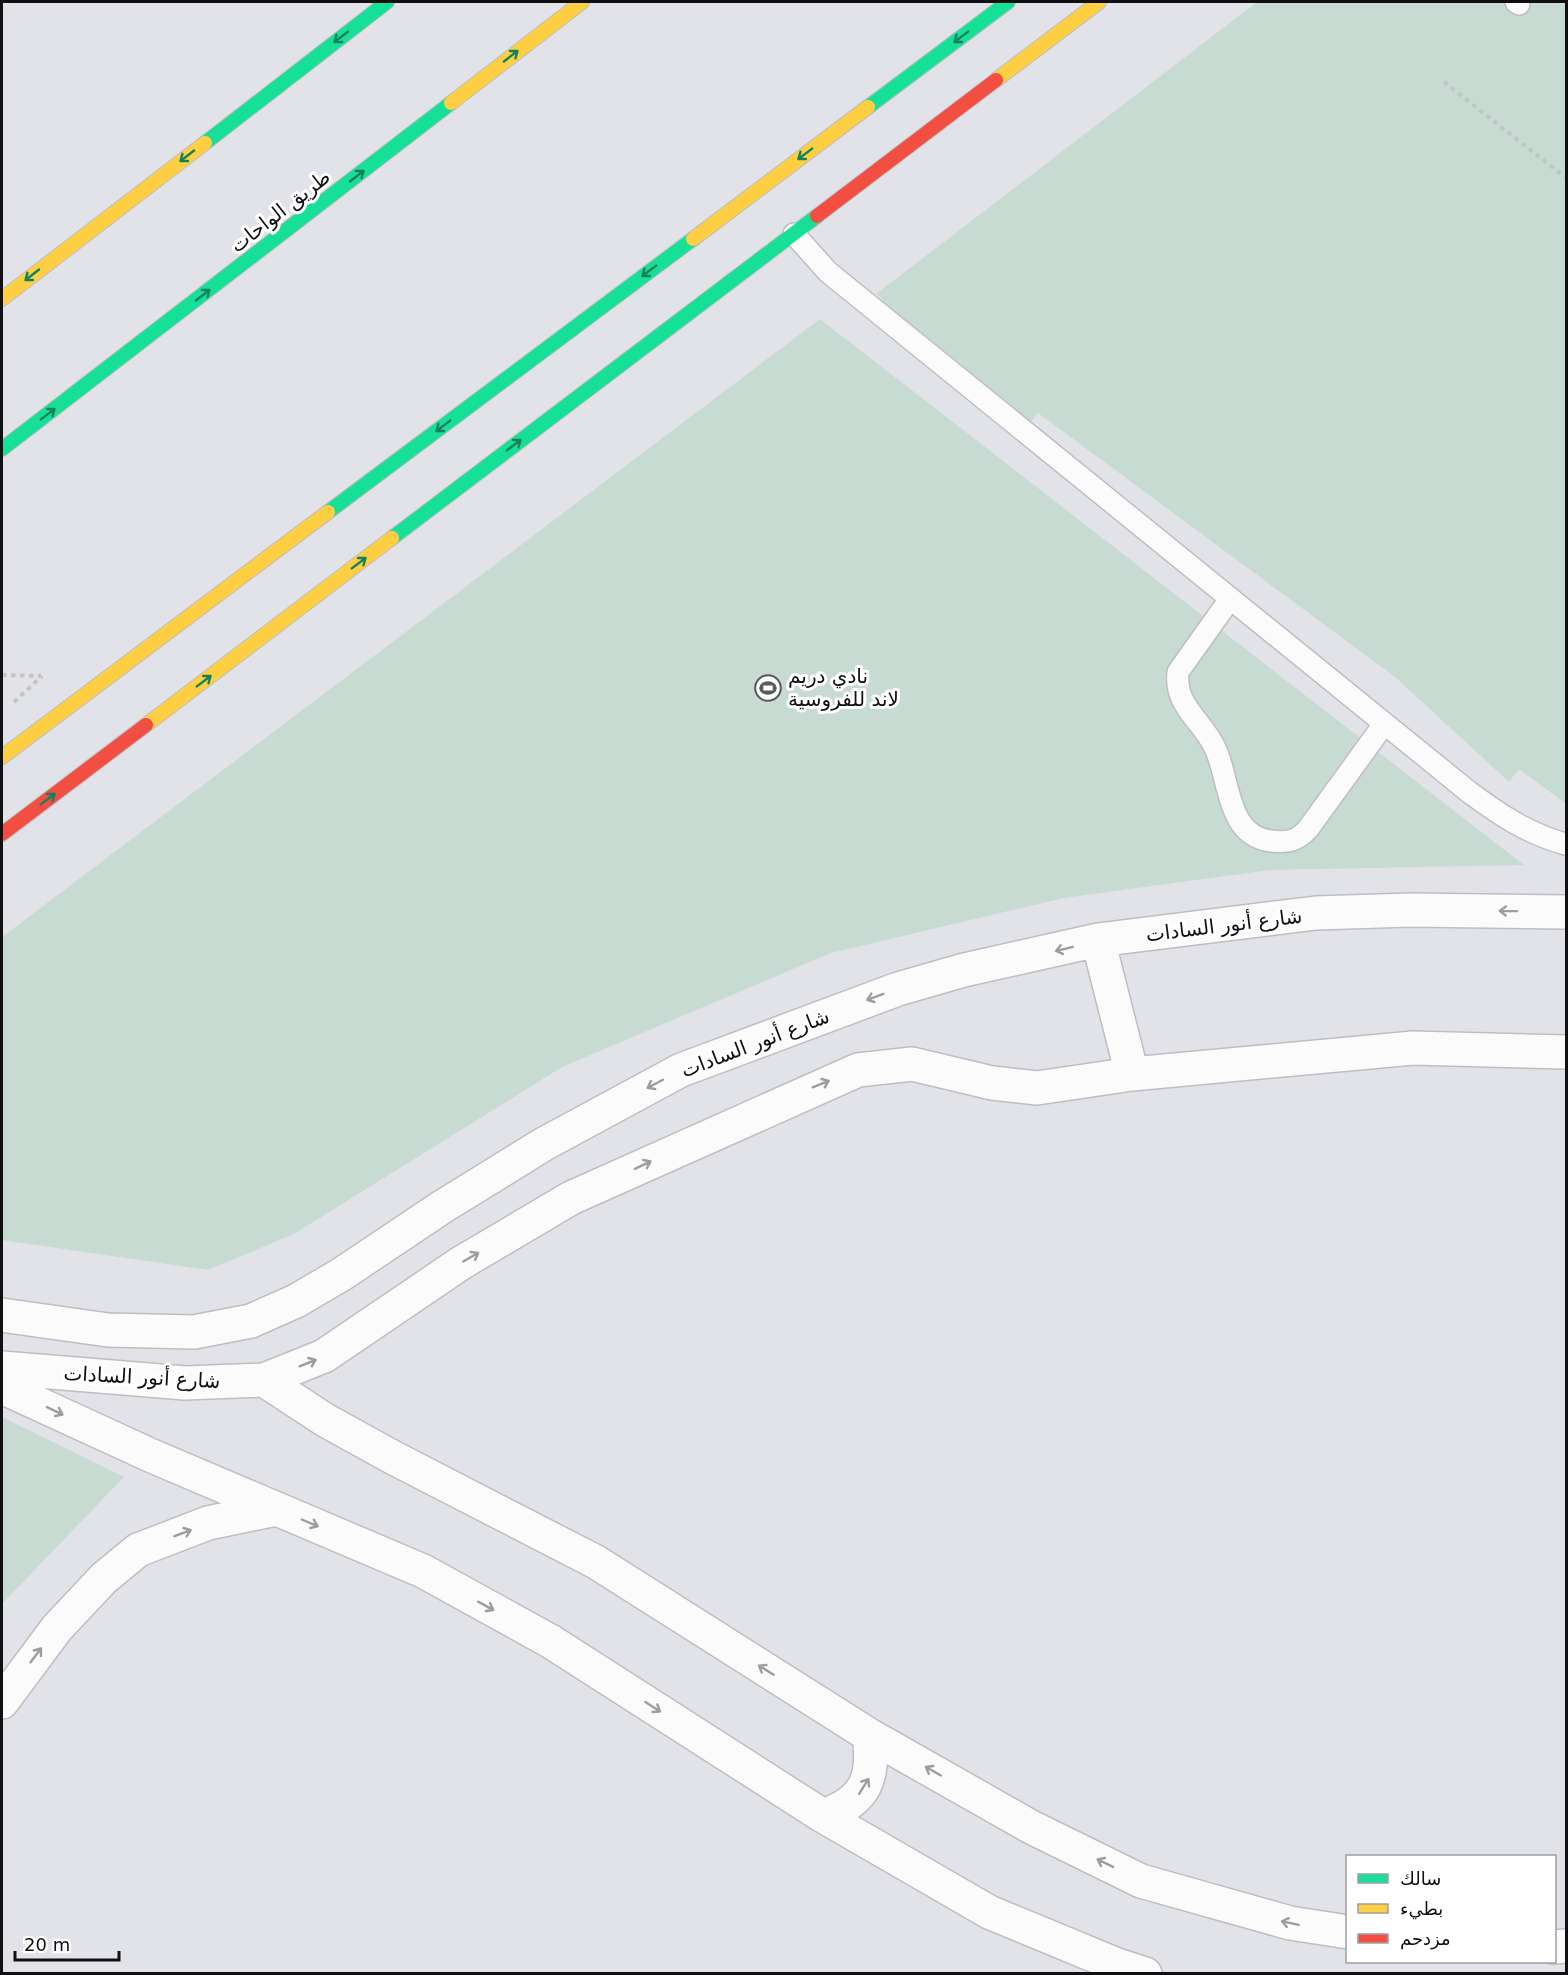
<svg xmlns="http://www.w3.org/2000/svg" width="1568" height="1975" viewBox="0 0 1568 1975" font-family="'DejaVu Sans','Noto Naskh Arabic',sans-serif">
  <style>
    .green { fill: #c8dbd2 }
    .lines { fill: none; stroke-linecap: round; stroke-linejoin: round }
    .lane-casing { stroke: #bebec2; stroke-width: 24 }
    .street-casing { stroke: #bebec2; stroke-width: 36 }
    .fast-casing { stroke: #bebec2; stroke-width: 16 }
    .slow-casing { stroke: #bebec2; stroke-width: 16 }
    .jam-casing { stroke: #bebec2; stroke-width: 16 }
    .path { stroke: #c4c4c5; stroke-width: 4; stroke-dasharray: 4.5 4.5; stroke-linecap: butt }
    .lane { stroke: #fbfbfc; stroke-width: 21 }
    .street { stroke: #fbfbfc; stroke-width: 33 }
    .fast { stroke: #16e098; stroke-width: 14 }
    .slow { stroke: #ffcf43; stroke-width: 14 }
    .jam { stroke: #f24e42; stroke-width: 14 }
    .oneway { stroke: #13825c }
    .oneway2 { stroke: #9d9d9f }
    .labels { text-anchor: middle; stroke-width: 6; stroke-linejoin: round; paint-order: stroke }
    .street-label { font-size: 20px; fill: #101013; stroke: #fff }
    .poi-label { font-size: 20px; fill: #101013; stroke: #fff; text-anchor: start }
  </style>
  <rect width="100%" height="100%" fill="#e2e3e8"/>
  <path class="green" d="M1257 2H1566V804L1519 769 1509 782 1395 677 1038 413 1020 434 863 314 883 299 876 294Z
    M820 319 1524 865 1270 870 1064 898 831 953 562 1067 294 1234 208 1270 2 1240V937Z
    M2 1417 124 1477 2 1604Z"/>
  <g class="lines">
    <g class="lane-casing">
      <path id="lane" d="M1516 2 1519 4
        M794 234 828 272 1469 792C1500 815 1527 833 1565 844
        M1230 599 1178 672C1174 706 1202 720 1215 748 1230 778 1226 836 1271 841 1288 843 1297 841 1308 829L1384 724"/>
    </g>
    <g class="street-casing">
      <path id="street" d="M1098 940 1132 1074
        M2 1315 108 1330 194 1332 251 1321 296 1301 342 1274 442 1207 544 1144 681 1070 898 989 964 970 1098 940 1316 913 1410 910 1566 912
        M2 1368 185 1383 264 1380 324 1356 461 1263 571 1198 858 1070 912 1064 992 1083 1037 1088 1132 1074 1413 1048 1566 1052
        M264 1380 325 1420 394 1458 596 1562 869 1735 1031 1827 1141 1881 1290 1923 1348 1932
        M2 1387 152 1456 423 1571 550 1641 823 1816 989 1912 1117 1965 1145 1974
        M2 1702 57 1628 104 1578 138 1550 208 1523 276 1509
        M823 1816C866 1801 875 1778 869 1735
        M1554 1947 1566 1946"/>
    </g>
    <g class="fast-casing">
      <path id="fast" d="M868 107 1008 2
        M205 143 387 2
        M2 449 451 103
        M328 512 693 239
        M392 538 817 216"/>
    </g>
    <g class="slow-casing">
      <path id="slow" d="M996 80 1099 2
        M451 103 582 2
        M693 239 868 107
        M2 299 205 143
        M146 725 392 538
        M2 757 328 512"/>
    </g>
    <g class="jam-casing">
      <path id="jam" d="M817 216 996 80
        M2 834 146 725"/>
    </g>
    <path class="path" d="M1444 82 1566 178
      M2 675 41 676
      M14 702 42 676"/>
    <use href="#lane" class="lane"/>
    <use href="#street" class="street"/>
    <use href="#fast" class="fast"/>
    <use href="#slow" class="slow"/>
    <use href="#jam" class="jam"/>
  </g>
  <defs><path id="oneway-shaft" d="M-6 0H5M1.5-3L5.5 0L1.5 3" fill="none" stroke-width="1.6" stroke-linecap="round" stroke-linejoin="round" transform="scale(1.5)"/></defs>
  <g class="oneway">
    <use href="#oneway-shaft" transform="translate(341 37) rotate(142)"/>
    <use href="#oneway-shaft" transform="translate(961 37) rotate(143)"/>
    <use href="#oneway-shaft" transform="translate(511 56) rotate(-38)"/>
    <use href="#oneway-shaft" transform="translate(805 154) rotate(143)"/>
    <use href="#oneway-shaft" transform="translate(187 156) rotate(142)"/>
    <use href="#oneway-shaft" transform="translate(357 176) rotate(-38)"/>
    <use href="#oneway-shaft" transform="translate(649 271) rotate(143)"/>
    <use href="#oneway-shaft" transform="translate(32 275) rotate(142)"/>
    <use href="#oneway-shaft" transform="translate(203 295) rotate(-38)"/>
    <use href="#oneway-shaft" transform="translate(48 414) rotate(-37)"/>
    <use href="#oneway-shaft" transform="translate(443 426) rotate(143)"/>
    <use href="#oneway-shaft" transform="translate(514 445) rotate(-37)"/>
    <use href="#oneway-shaft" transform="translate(359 563) rotate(-37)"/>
    <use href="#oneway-shaft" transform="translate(204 681) rotate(-37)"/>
    <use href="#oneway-shaft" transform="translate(48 799) rotate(-37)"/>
  </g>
  <g class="oneway2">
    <use href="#oneway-shaft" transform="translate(1508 911) rotate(-179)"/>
    <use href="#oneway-shaft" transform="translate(1064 949) rotate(166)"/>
    <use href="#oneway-shaft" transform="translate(875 997) rotate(160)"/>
    <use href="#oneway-shaft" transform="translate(655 1084) rotate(152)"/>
    <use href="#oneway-shaft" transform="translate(821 1084) rotate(-22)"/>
    <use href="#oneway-shaft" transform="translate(643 1165) rotate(-25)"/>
    <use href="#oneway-shaft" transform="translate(471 1257) rotate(-30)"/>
    <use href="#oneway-shaft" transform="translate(308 1363) rotate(-22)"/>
    <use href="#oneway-shaft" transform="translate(55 1411) rotate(25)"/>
    <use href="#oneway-shaft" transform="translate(310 1523) rotate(23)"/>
    <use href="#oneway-shaft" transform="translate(183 1533) rotate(-21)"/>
    <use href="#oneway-shaft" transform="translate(486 1606) rotate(29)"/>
    <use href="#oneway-shaft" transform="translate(36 1655) rotate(-53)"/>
    <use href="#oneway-shaft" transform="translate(766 1670) rotate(-148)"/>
    <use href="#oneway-shaft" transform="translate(653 1707) rotate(33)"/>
    <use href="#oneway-shaft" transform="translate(933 1771) rotate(-150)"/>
    <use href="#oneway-shaft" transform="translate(864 1786) rotate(-58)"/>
    <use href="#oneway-shaft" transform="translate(1105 1863) rotate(-154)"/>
    <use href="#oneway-shaft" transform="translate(1290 1923) rotate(-168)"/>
  </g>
  <defs>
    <g id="stadium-ring" transform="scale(1.35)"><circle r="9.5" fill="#fff" stroke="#5a5a5e" stroke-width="1.5"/><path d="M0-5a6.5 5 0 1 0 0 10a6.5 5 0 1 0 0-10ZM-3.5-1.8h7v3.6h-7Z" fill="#5a5a5e"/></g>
  </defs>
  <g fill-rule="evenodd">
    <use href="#stadium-ring" x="768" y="688"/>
  </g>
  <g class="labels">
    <g class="street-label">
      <text transform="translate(280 211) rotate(-38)" y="7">طريق الواحات</text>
      <text transform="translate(1224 925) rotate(-7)" y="7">شارع أنور السادات</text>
      <text transform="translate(755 1043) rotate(-21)" y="7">شارع أنور السادات</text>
      <text transform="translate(142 1377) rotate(3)" y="7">شارع أنور السادات</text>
    </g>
    <g class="poi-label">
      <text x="788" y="683">نادي دريم<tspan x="788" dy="23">لاند للفروسية</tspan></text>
    </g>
  </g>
  <rect width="1568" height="1975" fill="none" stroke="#101013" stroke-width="6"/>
  <rect x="1346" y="1855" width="210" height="108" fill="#ffffff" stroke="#9f9fa1" stroke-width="1.5"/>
  <rect x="1358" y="1874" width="30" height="9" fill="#16e098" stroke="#9f9fa1" stroke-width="1.5"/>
  <text x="1400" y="1885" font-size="18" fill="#101013">سالك</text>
  <rect x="1358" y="1904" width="30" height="9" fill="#ffcf43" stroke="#9f9fa1" stroke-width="1.5"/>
  <text x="1400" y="1915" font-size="18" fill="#101013">بطيء</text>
  <rect x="1358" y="1934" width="30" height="9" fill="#f24e42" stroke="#9f9fa1" stroke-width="1.5"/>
  <text x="1400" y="1945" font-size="18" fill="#101013">مزدحم</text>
  <path d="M15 1951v9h104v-9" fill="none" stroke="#101013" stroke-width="3"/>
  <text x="24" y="1951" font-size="18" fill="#101013" stroke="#ffffff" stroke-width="4.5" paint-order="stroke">20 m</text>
</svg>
